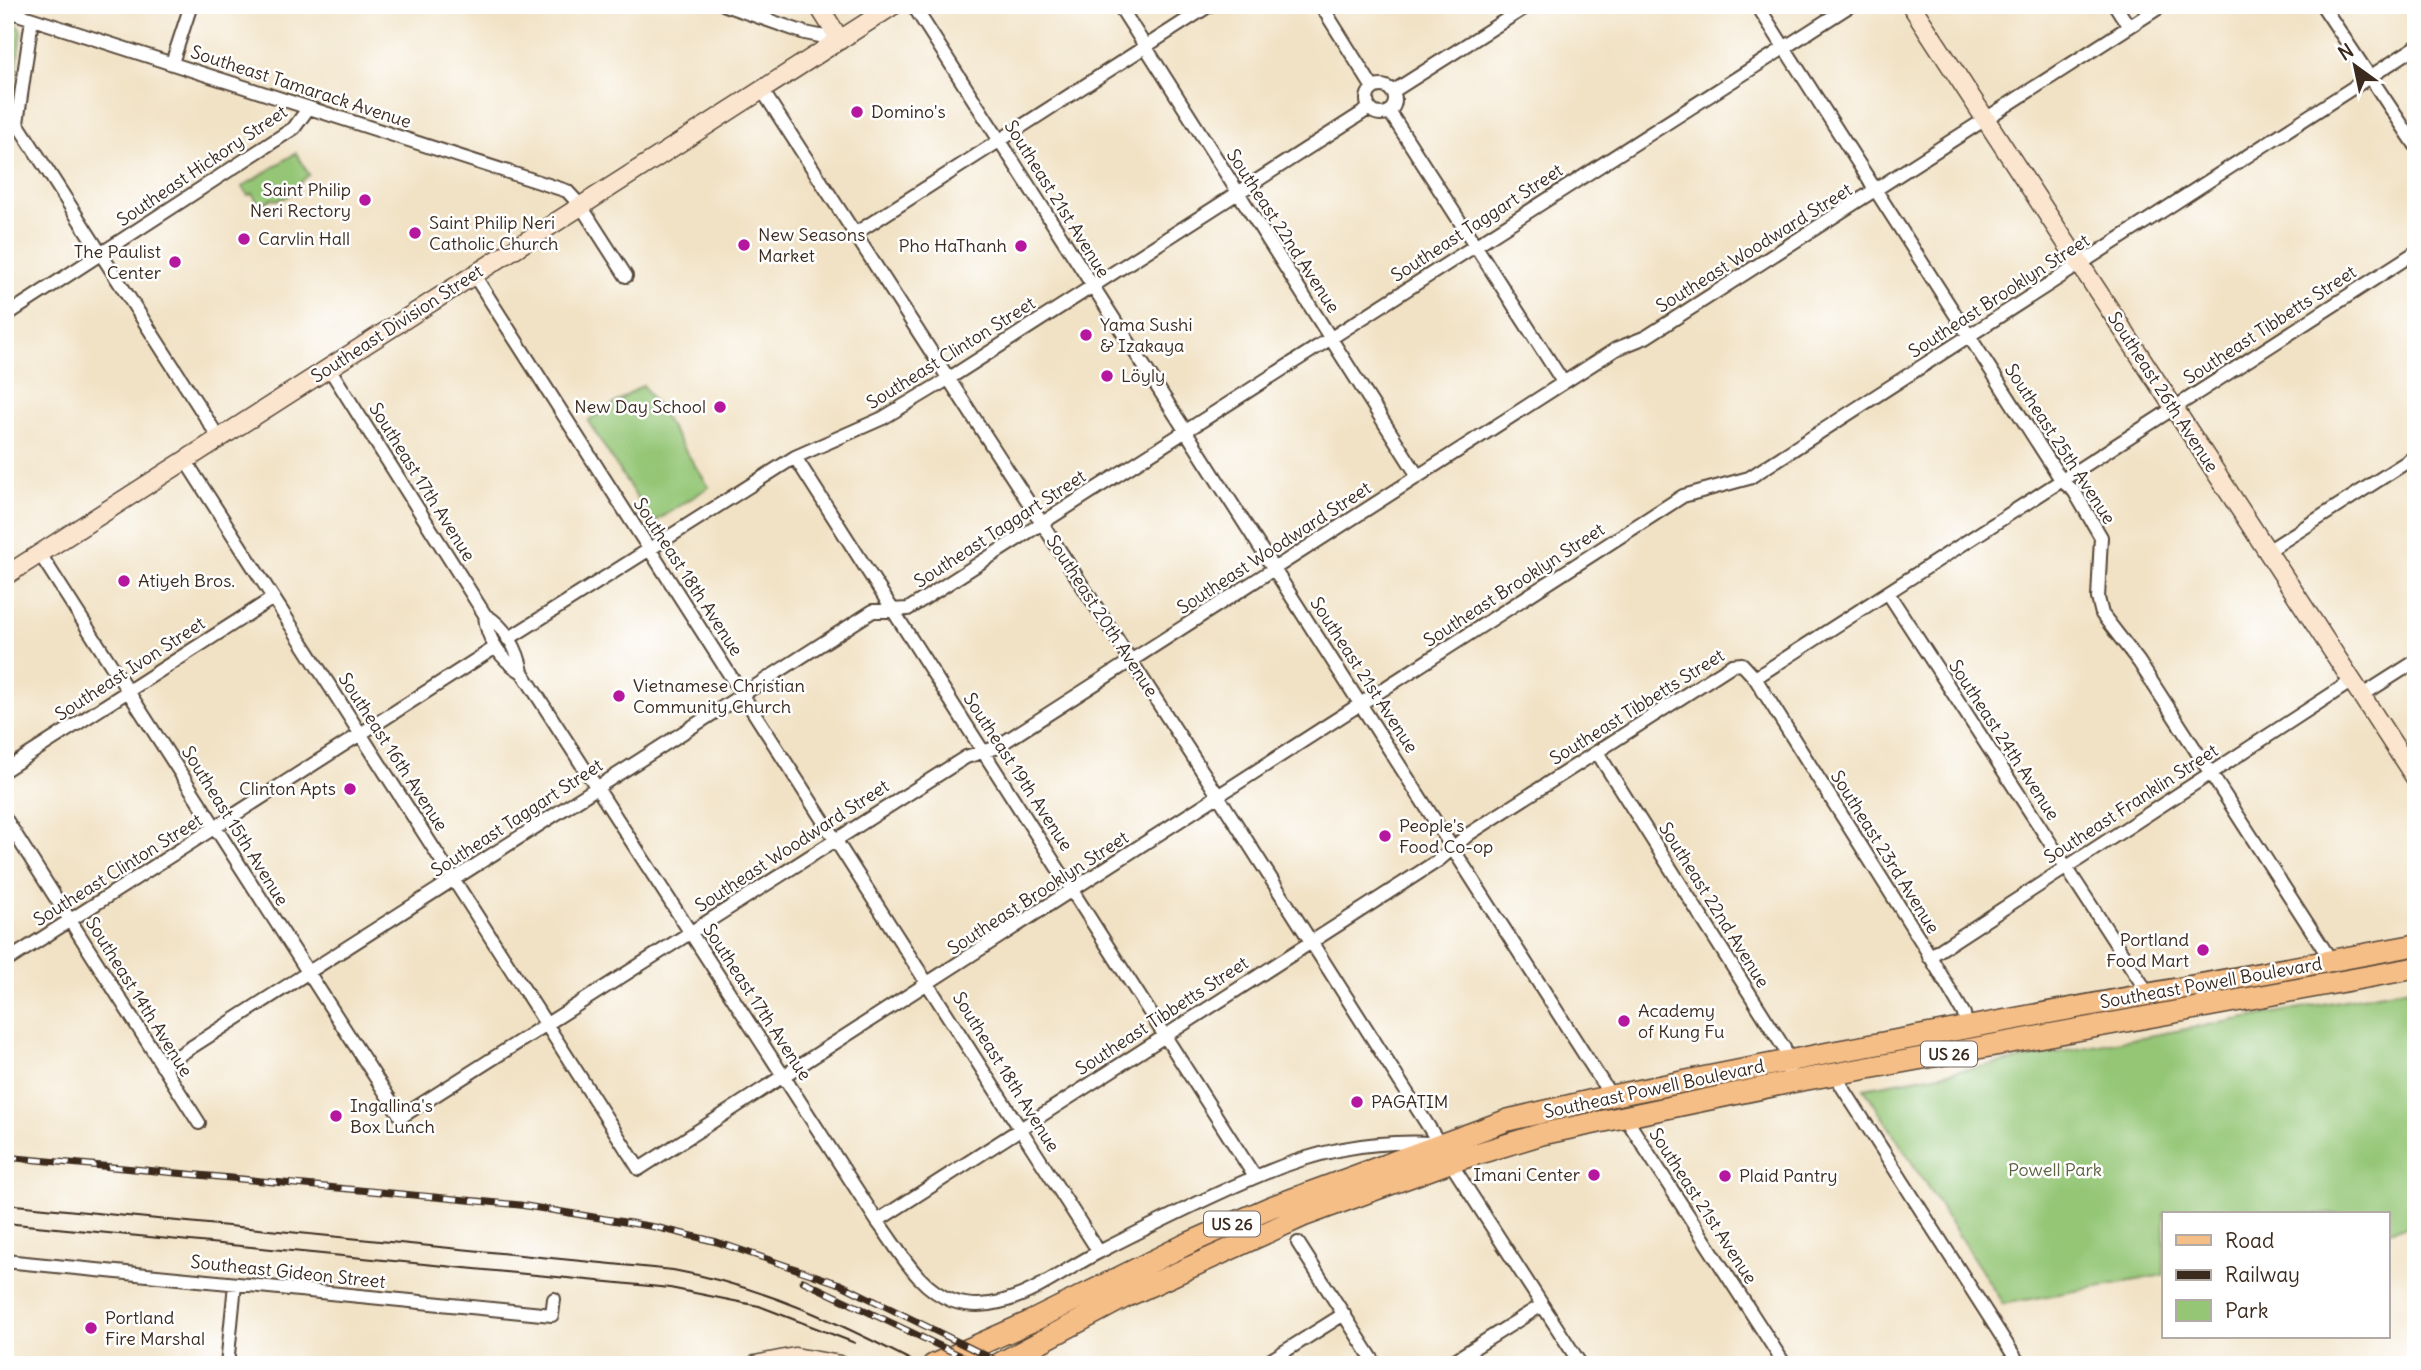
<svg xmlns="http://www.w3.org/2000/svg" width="2421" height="1370" viewBox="0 0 2421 1370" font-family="Delius,sans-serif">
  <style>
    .green { fill: #94c676; stroke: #68784a; stroke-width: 2 }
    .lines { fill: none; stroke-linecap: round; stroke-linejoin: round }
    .street-casing { stroke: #564637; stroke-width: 16 }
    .secondary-casing { stroke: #564637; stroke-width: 21 }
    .primary-casing { stroke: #564637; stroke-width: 24 }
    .street { stroke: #fff; stroke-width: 12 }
    .secondary { stroke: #fbe5cf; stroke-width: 18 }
    .primary { stroke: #f6be87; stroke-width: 21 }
    .tram { stroke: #3b2a1e; stroke-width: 2 }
    .rail-casing { stroke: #3b2a1e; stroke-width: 7 }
    .rail { stroke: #fff; stroke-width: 4.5; stroke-dasharray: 13; stroke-linecap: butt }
    .poi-dot { fill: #b5179e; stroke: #fff; stroke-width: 2.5 }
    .labels { text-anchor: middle; stroke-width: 5; stroke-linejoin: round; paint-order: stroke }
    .shield { fill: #fff; stroke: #766a62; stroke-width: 2 }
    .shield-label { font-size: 16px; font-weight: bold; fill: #3b2a1e }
    .street-label { font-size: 18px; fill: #3b2a1e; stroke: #fff }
    .poi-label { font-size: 18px; fill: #3b2a1e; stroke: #fff; text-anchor: start }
    .park-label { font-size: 18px; fill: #5a613d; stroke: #fff }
  </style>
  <rect width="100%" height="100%" fill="#fff"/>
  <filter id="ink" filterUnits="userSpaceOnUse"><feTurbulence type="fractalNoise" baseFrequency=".0143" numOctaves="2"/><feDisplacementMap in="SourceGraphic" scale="14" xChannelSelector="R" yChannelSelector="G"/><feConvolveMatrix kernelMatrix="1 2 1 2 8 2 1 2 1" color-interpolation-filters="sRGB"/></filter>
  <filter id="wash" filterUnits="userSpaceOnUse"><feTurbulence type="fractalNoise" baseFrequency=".00686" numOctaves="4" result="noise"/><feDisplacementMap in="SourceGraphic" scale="28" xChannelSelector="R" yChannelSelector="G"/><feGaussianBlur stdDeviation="1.57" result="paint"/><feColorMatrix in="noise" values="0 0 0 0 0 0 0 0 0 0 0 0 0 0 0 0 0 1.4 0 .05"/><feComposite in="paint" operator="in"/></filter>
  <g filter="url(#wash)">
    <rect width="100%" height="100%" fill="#f1e2c5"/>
    <path class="green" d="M5 19 17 23 21 32 13 100 5 109Z
      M296 153 309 175C296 183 290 204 271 199L260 206 252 193 248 195 242 187Z
      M643 385 709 487 653 523 588 421Z
      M2416 987V1225L2388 1231V1214H2164V1275L2003 1304 1864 1088Z"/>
  </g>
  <g filter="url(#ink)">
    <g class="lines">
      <g class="street-casing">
        <path id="street" d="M725 5 805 33 840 40
          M913 5 1613 1099
          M1119 5 1418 476
          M1321 5 1373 88
          M1757 5 2062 481 2074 491 2101 537 2098 598 2102 614 2139 662 2334 965
          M2115 5 2129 27
          M2322 5 2416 146
          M5 10 567 191 581 206 626 276
          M172 63 191 5
          M1367 100a14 14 0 1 1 28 0a14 14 0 1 1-28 0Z
          M762 90 1219 797 1439 1143
          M1392 92 1529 5
          M1389 111 1563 382
          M5 120 17 123 32 19
          M17 123 219 438
          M856 233 1210 5
          M474 275 1099 1252
          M5 316 294 128 307 110
          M329 368 485 615C486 638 501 660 522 672
          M795 457 1255 1177
          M185 460 639 1169 1683 496 1749 478 2416 47
          M2266 552 2416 456
          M40 554 401 1117 966 757 995 748 1616 349 1646 337 2163 5
          M1888 593 2142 984 2147 999
          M485 615C505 626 518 649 522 672L877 1221C899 1249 917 1288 953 1301 968 1306 985 1306 1000 1302 1035 1294 1067 1268 1099 1252 1150 1226 1201 1200 1253 1178 1315 1151 1366 1140 1434 1143
          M508 639 795 457 883 418 948 379 1370 108
          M1755 678 2416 252
          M2361 696 2416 661
          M1597 752 1784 1048 1791 1082
          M5 770 273 598
          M5 818 199 1123
          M1929 957 2352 681
          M5 962 496 647
          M162 1066 873 611 908 609 1851 5
          M1838 1069 1841 1085 2020 1365
          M1623 1114 1785 1365
          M1450 1162 1581 1365
          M877 1221 1439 860 1469 834 1732 665 1742 664 1755 678 1921 941 1964 1014 1967 1032
          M1298 1243 1376 1365
          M5 1261 552 1315 554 1299
          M227 1365 235 1284
          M1263 1365 1344 1314
          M1447 1365 1542 1305"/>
      </g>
      <g class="secondary-casing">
        <path id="secondary" d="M818 5 840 40
          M1911 5 2416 779
          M5 576 894 5
          M755 1365 795 1357 840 1365"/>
      </g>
      <g class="primary-casing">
        <path id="primary" d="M933 1365 1032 1321 1189 1243 1271 1207 1508 1120 1611 1096 1834 1052 2416 945
          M997 1365 1127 1296 1303 1216 1450 1162 1542 1134 1791 1082 2416 968"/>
      </g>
      <use href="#street" class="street"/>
      <use href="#secondary" class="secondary"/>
      <use href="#primary" class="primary"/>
      <path class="tram" d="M5 1204 673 1270C762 1286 840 1323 920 1365
        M5 1223 670 1288 759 1306 855 1343"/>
      <g class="rail-casing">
        <path id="rail" d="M5 1157 520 1205 655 1227 717 1242 840 1284 1005 1365
          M803 1281 980 1365"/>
      </g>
      <use href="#rail" class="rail"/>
    </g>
  </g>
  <g class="poi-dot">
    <circle cx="857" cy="112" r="7"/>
    <circle cx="365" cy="200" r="7"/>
    <circle cx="415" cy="233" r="7"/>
    <circle cx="244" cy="239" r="7"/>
    <circle cx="744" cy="245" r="7"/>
    <circle cx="1021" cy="246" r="7"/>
    <circle cx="175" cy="262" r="7"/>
    <circle cx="1086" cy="335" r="7"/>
    <circle cx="1107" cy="376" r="7"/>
    <circle cx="720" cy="407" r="7"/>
    <circle cx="124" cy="581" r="7"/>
    <circle cx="619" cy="696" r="7"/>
    <circle cx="350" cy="789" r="7"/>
    <circle cx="1385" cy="836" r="7"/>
    <circle cx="2203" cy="950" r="7"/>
    <circle cx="1624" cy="1021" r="7"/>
    <circle cx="1357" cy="1102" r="7"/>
    <circle cx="336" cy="1116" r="7"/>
    <circle cx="1594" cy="1175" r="7"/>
    <circle cx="1725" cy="1176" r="7"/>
    <circle cx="91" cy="1328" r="7"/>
  </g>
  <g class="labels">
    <g class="shield">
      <rect x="1921" y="1041.5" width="56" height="25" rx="5"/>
      <rect x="1204" y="1211.5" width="56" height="25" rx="5"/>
    </g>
    <g class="shield-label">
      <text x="1949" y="1060">US 26</text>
      <text x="1232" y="1230">US 26</text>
    </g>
    <g class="street-label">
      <text transform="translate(301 87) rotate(18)" y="6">Southeast Tamarack Avenue</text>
      <text transform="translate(202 166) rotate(-34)" y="6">Southeast Hickory Street</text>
      <text transform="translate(1057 199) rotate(58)" y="6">Southeast 21st Avenue</text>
      <text transform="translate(1477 223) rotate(-33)" y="6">Southeast Taggart Street</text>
      <text transform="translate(1283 231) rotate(57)" y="6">Southeast 22nd Avenue</text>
      <text transform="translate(1754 248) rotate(-32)" y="6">Southeast Woodward Street</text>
      <text transform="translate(1999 296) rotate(-33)" y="6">Southeast Brooklyn Street</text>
      <text transform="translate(397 324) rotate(-33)" y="6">Southeast Division Street</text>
      <text transform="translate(2270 325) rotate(-33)" y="6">Southeast Tibbetts Street</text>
      <text transform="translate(951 353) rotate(-32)" y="6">Southeast Clinton Street</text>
      <text transform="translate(2163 392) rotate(57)" y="6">Southeast 26th Avenue</text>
      <text transform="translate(2060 444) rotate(57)" y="6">Southeast 25th Avenue</text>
      <text transform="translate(422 482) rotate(58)" y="6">Southeast 17th Avenue</text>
      <text transform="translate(1000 529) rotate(-33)" y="6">Southeast Taggart Street</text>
      <text transform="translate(1274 548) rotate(-33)" y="6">Southeast Woodward Street</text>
      <text transform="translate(688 577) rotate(57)" y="6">Southeast 18th Avenue</text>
      <text transform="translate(1514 585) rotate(-33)" y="6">Southeast Brooklyn Street</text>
      <text transform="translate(1102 616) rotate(57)" y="6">Southeast 20th Avenue</text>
      <text transform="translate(130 669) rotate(-33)" y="6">Southeast Ivon Street</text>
      <text transform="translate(1364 675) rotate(57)" y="6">Southeast 21st Avenue</text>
      <text transform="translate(1637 707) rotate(-32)" y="6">Southeast Tibbetts Street</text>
      <text transform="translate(2004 740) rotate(57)" y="6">Southeast 24th Avenue</text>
      <text transform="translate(393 752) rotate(57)" y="6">Southeast 16th Avenue</text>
      <text transform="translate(1018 772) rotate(57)" y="6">Southeast 19th Avenue</text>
      <text transform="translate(2131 804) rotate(-33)" y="6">Southeast Franklin Street</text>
      <text transform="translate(517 818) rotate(-33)" y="6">Southeast Taggart Street</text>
      <text transform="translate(235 826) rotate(58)" y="6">Southeast 15th Avenue</text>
      <text transform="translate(792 846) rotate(-33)" y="6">Southeast Woodward Street</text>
      <text transform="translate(1885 852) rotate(58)" y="6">Southeast 23rd Avenue</text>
      <text transform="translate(118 870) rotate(-32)" y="6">Southeast Clinton Street</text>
      <text transform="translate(1038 893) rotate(-33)" y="6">Southeast Brooklyn Street</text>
      <text transform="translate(1714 905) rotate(58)" y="6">Southeast 22nd Avenue</text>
      <text transform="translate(2211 983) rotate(-10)" y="6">Southeast Powell Boulevard</text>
      <text transform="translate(139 997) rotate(58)" y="6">Southeast 14th Avenue</text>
      <text transform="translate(757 1002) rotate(57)" y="6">Southeast 17th Avenue</text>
      <text transform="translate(1162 1016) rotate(-33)" y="6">Southeast Tibbetts Street</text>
      <text transform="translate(1006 1072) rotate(58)" y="6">Southeast 18th Avenue</text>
      <text transform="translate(1654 1089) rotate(-12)" y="6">Southeast Powell Boulevard</text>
      <text transform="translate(1703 1206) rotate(57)" y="6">Southeast 21st Avenue</text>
      <text transform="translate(288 1272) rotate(6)" y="6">Southeast Gideon Street</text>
    </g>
    <g class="poi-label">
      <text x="871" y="118">Domino's</text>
      <text x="351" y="196" text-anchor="end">Saint Philip<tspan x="351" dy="21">Neri Rectory</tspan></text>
      <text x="429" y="229">Saint Philip Neri<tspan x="429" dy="21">Catholic Church</tspan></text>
      <text x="758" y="241">New Seasons<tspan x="758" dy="21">Market</tspan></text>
      <text x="258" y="245">Carvlin Hall</text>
      <text x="1007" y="252" text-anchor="end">Pho HaThanh</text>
      <text x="161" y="258" text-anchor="end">The Paulist<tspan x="161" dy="21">Center</tspan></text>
      <text x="1100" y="331">Yama Sushi<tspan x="1100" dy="21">&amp; Izakaya</tspan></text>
      <text x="1121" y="382">Löyly</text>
      <text x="706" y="413" text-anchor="end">New Day School</text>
      <text x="138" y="587">Atiyeh Bros.</text>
      <text x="633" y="692">Vietnamese Christian<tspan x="633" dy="21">Community Church</tspan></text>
      <text x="336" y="795" text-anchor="end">Clinton Apts</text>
      <text x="1399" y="832">People's<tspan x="1399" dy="21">Food Co-op</tspan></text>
      <text x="2189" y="946" text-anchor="end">Portland<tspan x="2189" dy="21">Food Mart</tspan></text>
      <text x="1638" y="1017">Academy<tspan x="1638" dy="21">of Kung Fu</tspan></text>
      <text x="1371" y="1108">PAGATIM</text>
      <text x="350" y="1112">Ingallina's<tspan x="350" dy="21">Box Lunch</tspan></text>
      <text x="1580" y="1181" text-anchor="end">Imani Center</text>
      <text x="1739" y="1182">Plaid Pantry</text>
      <text x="105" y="1324">Portland<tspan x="105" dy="21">Fire Marshal</tspan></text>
    </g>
    <g class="park-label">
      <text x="2055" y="1176">Powell Park</text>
    </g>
  </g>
  <rect width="2421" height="1370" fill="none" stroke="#fff" stroke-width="28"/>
  <rect x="2162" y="1212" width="228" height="126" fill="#ffffff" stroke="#b1aaa5" stroke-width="2"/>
  <rect x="2176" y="1235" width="35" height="10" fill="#f6be87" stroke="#b1aaa5" stroke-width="2"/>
  <text x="2225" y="1248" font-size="21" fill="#3b2a1e">Road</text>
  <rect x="2176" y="1270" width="35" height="10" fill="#3b2a1e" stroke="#b1aaa5" stroke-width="2"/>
  <text x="2225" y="1282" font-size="21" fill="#3b2a1e">Railway</text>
  <rect x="2176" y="1300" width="35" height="21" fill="#94c676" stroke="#b1aaa5" stroke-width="2"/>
  <text x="2225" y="1318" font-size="21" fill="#3b2a1e">Park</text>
  <g transform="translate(2355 66) rotate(327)" stroke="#ffffff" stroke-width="5" paint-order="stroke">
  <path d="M0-5L12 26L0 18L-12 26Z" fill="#3b2a1e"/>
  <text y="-10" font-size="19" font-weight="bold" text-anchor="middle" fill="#3b2a1e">N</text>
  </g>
</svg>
